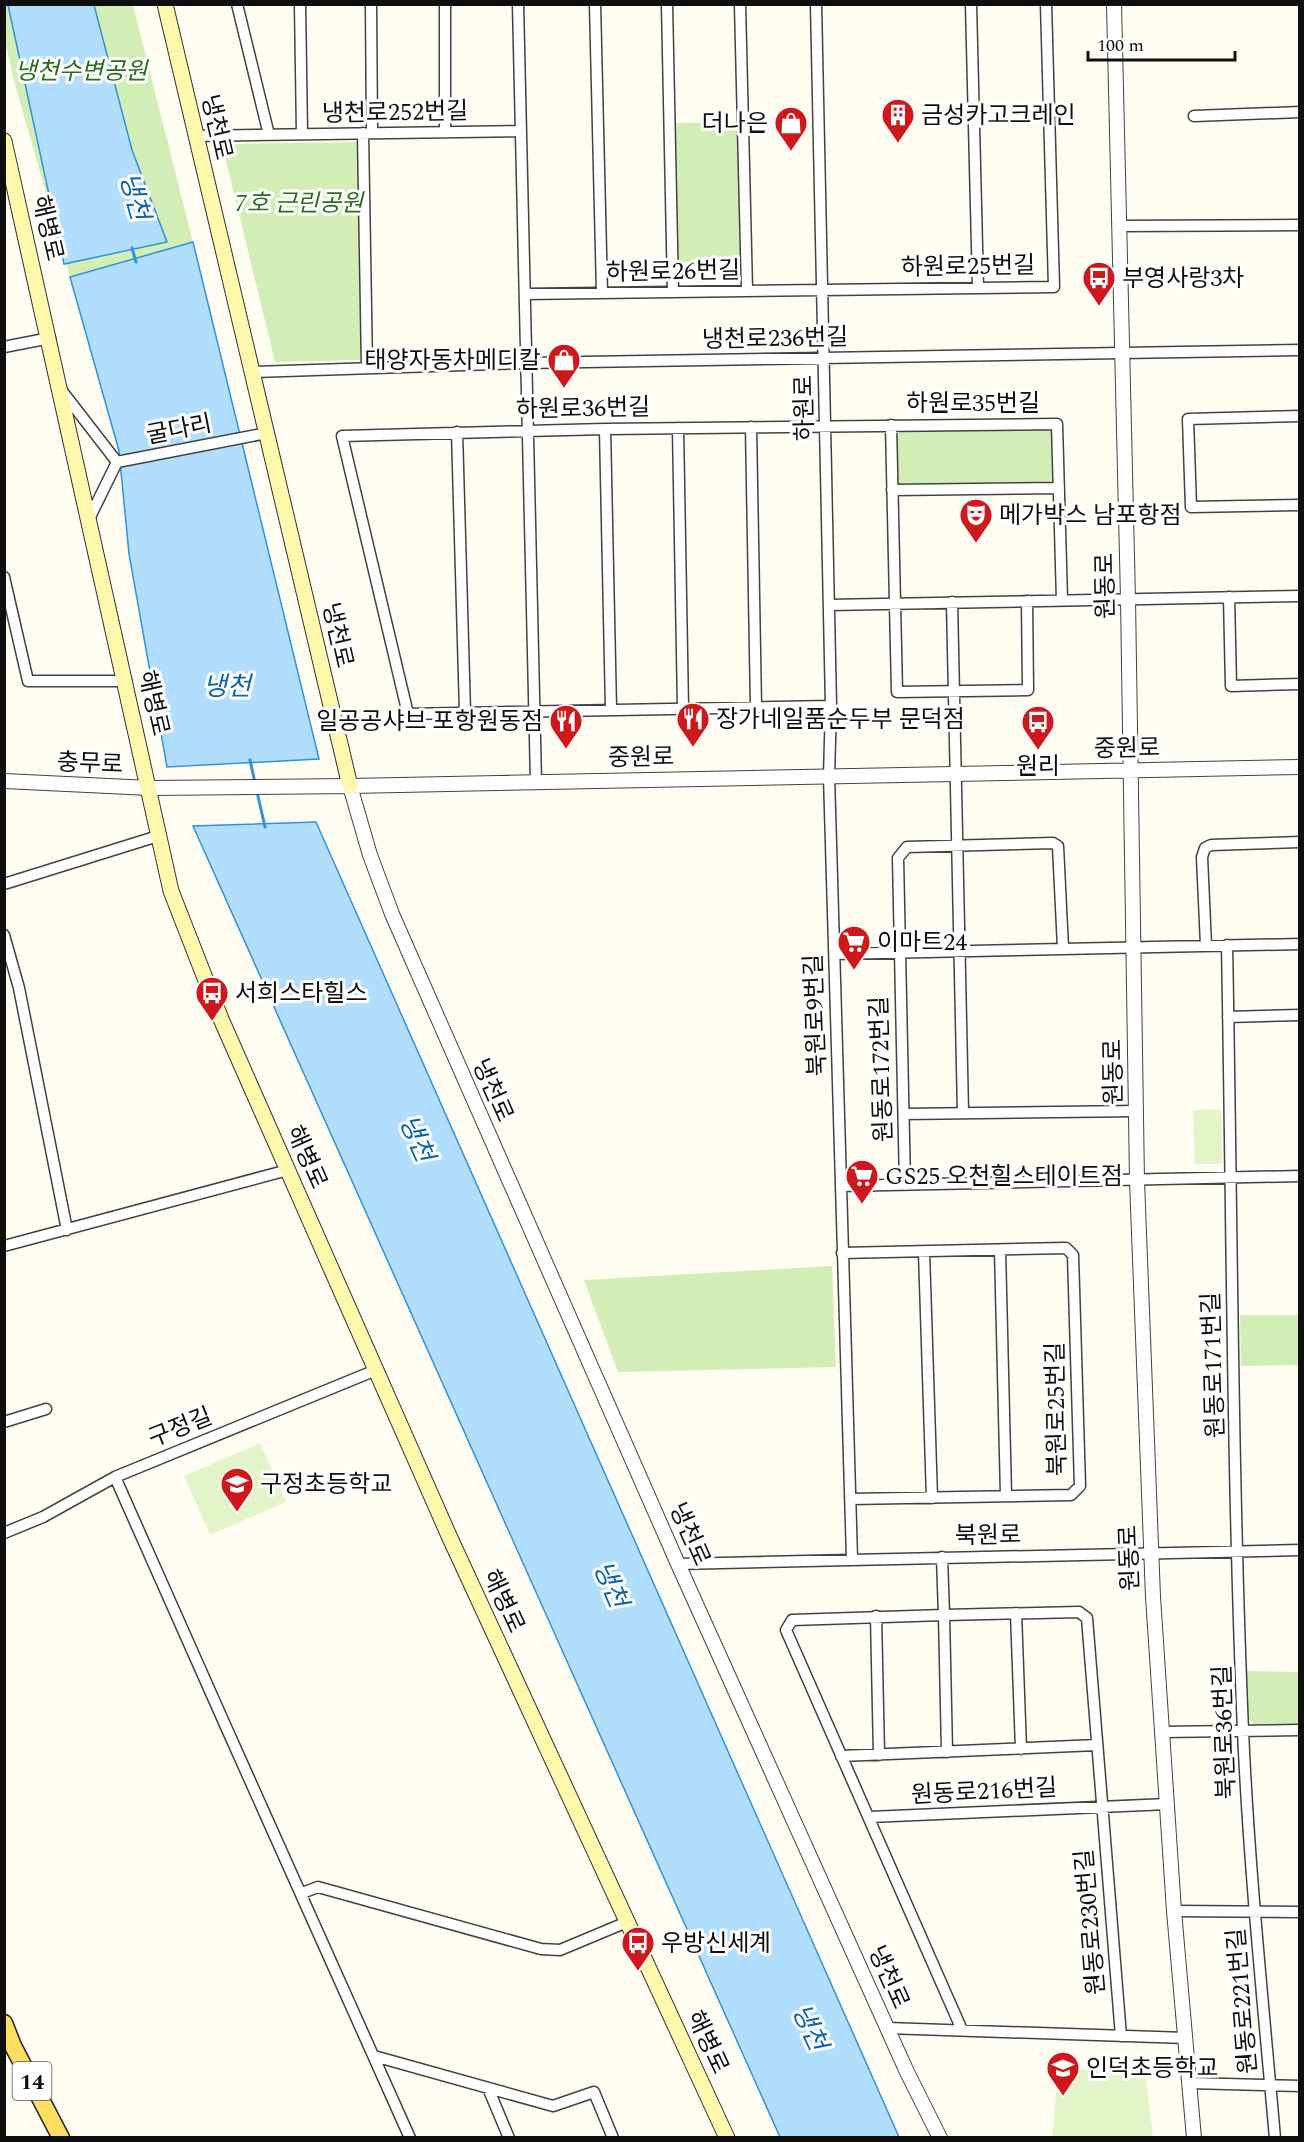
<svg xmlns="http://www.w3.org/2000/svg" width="1304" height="2142" viewBox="0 0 1304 2142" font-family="Spectral,'Noto Sans KR',serif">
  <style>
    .park { fill: #d2eeb6 }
    .pitch { fill: #e4f4c9 }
    .water { fill: #b0defc; stroke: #2f92da; stroke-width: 1.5 }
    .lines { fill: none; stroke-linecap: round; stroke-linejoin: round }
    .stream { stroke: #2f92da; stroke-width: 3 }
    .minor-casing { stroke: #424242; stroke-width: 13 }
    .tertiary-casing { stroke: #424242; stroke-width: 16 }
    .secondary-casing { stroke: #313131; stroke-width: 17 }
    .primary-casing { stroke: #202020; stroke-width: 19 }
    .minor { stroke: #fff; stroke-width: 10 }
    .tertiary { stroke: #fff; stroke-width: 14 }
    .secondary { stroke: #fff8ac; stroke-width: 15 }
    .primary { stroke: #ffdd61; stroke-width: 16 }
    .labels { text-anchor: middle; stroke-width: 6; stroke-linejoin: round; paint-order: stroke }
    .shield { fill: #fff; stroke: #575757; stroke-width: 1.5 }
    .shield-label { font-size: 22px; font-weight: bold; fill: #0f0f0f }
    .park-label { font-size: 24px; font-style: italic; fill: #286e18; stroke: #fff }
    .street-label { font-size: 24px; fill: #0f0f0f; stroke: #fff }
    .poi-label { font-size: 24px; fill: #0f0f0f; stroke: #fff; text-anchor: start }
    .water-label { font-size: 26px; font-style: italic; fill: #0b63ae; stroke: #fff }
  </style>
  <rect width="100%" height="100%" fill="#fffdf1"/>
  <path class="park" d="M4 5H133L193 242 70 277 14 81 5 40Z
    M743 122 747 261 672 262 670 123Z
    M357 142 362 356 359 360 275 362 222 144Z
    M1047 427 1053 433 1052 485 897 488 896 437 901 431Z
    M832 1266 836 1367 618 1372 584 1280Z
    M1240 1315H1299V1365L1241 1366Z
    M1247 1671 1299 1672V1724H1253L1247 1717Z"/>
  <path class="pitch" d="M1221 1109 1222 1164H1195L1193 1110Z
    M260 1443 286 1502 210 1535 184 1476Z
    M1059 2067 1145 2074 1153 2137H1052Z"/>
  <path class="water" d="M8 5H94L132 150 167 242 64 264Z
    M193 242 319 759 167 767 129 554 119 451 70 277Z
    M316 822 899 2137H780L193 826Z"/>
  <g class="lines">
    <path class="stream" d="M132 248 136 262
      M250 760 255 783
      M257 792 265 827"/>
    <g class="minor-casing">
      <path id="minor" d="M237 4 269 135
        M300 4 302 134
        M371 4 372 133
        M445 4V132
        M518 4 536 782
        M595 4 602 293
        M667 4 673 292
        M740 4 747 290
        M816 4 831 706 829 776 852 1559
        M971 4 978 287
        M1194 116 1300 112
        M363 133 367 368
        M196 136 521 131
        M1118 226 1300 225
        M525 294 1054 287 1046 4
        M4 347 50 338
        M252 372 526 363 1300 350
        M62 391 117 462
        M1300 416 1188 419 1191 507 1300 505
        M891 425 897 692 1028 690 1027 601
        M751 427 756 707
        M678 428 683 708
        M605 429 611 709
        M457 432 465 712
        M117 462 267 433
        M892 490 1059 488
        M90 517 117 462
        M4 577 28 681H126
        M1229 597 1231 686 1300 684
        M952 602 963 1113
        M829 605 1300 596
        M831 706 408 714 342 436 605 429 1057 424 1062 600
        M4 884 158 836
        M4 935 19 988 67 1230
        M1206 945 1202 857 1205 848 1211 845 1300 842
        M1227 945C1232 1207 1232 1469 1243 1731 1249 1867 1263 2002 1275 2138
        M835 954 1300 944
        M1228 1017 1300 1015
        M904 1114 1137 1111
        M905 1185 898 858 907 847 1053 843 1058 846 1063 948
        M841 1186 1300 1176
        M4 1246 288 1170
        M1000 1250 1006 1495
        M924 1252 932 1498
        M842 1253 1066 1248 1073 1255 1080 1486 1071 1495 850 1499
        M4 1422 46 1409
        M115 1477C212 1698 312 1917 410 2138
        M4 1533 43 1517 115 1477 376 1370
        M942 1557 944 1615 792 1620 786 1630 962 2030
        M678 1564 1300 1550
        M1016 1613 1021 1749
        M876 1616 879 1755
        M1162 1732 1300 1730
        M947 1752 944 1615 1079 1612 1087 1618 1121 2036
        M841 1756 1097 1745
        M870 1817 1168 1804
        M302 1893 318 1887 541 1949 560 1950 627 1922
        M1174 1911 1300 1912
        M887 2028 1186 2038
        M374 2056 553 2106 594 2092 613 2138
        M1190 2083 1300 2086
        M488 2088 509 2138"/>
    </g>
    <g class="tertiary-casing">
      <path id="tertiary" d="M1114 4 1128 599 1137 1181 1153 1597 1174 1911 1194 2138
        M4 781 150 788 350 786 1300 767
        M350 786 370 855 392 914 678 1564 907 2072 940 2138"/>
    </g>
    <g class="secondary-casing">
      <path id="secondary" d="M165 4 350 786
        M4 141 171 891 221 1019 450 1538 727 2138"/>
    </g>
    <g class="primary-casing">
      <path id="primary" d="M4 2023 13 2046 61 2138"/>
    </g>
    <use href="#minor" class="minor"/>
    <use href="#tertiary" class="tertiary"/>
    <use href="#secondary" class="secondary"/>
    <use href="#primary" class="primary"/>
  </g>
  <defs>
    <g id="building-pin" transform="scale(1.725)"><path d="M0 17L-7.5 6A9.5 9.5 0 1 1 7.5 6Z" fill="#ce181c" stroke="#fff"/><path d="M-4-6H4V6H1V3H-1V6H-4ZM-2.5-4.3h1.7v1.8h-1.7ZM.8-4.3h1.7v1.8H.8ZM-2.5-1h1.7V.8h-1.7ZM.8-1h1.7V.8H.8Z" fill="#fff"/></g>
    <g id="shop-pin" transform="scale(1.725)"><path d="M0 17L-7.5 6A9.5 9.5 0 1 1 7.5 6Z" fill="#ce181c" stroke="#fff"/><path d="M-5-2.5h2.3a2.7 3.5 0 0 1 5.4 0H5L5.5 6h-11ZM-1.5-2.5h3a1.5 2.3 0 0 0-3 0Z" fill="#fff"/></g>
    <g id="bus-pin" transform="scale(1.725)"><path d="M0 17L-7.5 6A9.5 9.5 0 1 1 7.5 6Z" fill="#ce181c" stroke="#fff"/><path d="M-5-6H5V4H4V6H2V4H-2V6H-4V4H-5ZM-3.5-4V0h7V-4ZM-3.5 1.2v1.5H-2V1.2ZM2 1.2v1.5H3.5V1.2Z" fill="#fff"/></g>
    <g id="theatre-pin" transform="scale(1.725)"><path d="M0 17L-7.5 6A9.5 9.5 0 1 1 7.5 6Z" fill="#ce181c" stroke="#fff"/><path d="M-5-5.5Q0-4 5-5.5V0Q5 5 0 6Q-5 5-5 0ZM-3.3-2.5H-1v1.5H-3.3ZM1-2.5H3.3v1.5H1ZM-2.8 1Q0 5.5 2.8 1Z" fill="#fff"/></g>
    <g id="restaurant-pin" transform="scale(1.725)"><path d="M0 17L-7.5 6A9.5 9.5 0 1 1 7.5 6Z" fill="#ce181c" stroke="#fff"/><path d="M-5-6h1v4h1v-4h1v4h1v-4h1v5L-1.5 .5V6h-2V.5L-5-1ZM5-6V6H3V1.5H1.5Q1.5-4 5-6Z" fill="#fff"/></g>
    <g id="supermarket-pin" transform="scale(1.725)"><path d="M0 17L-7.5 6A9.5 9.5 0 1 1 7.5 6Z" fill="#ce181c" stroke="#fff"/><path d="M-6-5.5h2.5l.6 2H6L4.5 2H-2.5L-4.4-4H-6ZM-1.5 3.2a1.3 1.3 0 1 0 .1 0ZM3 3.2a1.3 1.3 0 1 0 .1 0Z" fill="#fff"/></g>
    <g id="school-pin" transform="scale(1.725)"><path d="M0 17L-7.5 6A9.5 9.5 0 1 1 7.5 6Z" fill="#ce181c" stroke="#fff"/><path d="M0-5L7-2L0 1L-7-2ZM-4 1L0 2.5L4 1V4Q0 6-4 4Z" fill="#fff"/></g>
  </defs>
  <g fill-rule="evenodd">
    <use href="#building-pin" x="898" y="115"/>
    <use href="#shop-pin" x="791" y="123"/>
    <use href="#bus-pin" x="1099" y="278"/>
    <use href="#shop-pin" x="564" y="360"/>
    <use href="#theatre-pin" x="976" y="515"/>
    <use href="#restaurant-pin" x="693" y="719"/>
    <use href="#restaurant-pin" x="566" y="721"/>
    <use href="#bus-pin" x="1038" y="722"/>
    <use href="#supermarket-pin" x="854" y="942"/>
    <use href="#bus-pin" x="212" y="993"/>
    <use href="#supermarket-pin" x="862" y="1176"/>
    <use href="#school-pin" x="237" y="1484"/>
    <use href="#bus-pin" x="638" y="1943"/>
    <use href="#school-pin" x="1063" y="2068"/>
  </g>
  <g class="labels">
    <rect class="shield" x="12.5" y="2062" width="39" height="38" rx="4.5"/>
    <g class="shield-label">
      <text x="32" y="2089">14</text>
    </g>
    <g class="park-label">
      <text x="81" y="79">냉천수변공원</text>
      <text x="299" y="211">7호 근린공원</text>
    </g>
    <g class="street-label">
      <text transform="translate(395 112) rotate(-1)" y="8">냉천로252번길</text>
      <text transform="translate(217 127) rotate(77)" y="8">냉천로</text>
      <text transform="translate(48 228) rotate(77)" y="8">해병로</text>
      <text transform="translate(968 266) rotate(-1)" y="8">하원로25번길</text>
      <text transform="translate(673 271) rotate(-1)" y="8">하원로26번길</text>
      <text transform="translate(775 338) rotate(-1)" y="8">냉천로236번길</text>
      <text x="973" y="411">하원로35번길</text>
      <text transform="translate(583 408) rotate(-1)" y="8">하원로36번길</text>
      <text transform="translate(804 408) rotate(-91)" y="8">하원로</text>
      <text transform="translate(179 429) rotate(-11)" y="8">굴다리</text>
      <text transform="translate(1105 586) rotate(-91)" y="8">원동로</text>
      <text transform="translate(338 635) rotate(77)" y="8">냉천로</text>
      <text transform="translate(154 703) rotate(77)" y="8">해병로</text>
      <text transform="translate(1127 748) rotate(-1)" y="8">중원로</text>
      <text transform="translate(641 757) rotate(-1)" y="8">중원로</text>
      <text transform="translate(90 763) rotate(2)" y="8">충무로</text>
      <text transform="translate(815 1015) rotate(-92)" y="8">북원로9번길</text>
      <text transform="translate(881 1069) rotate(-92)" y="8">원동로172번길</text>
      <text transform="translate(1113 1072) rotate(-91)" y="8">원동로</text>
      <text transform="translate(493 1090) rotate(66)" y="8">냉천로</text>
      <text transform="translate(307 1157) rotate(66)" y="8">해병로</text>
      <text transform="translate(1213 1365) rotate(-92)" y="8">원동로171번길</text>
      <text transform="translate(1056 1409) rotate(-91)" y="8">북원로25번길</text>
      <text transform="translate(180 1427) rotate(-22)" y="8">구정길</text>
      <text transform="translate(690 1534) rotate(66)" y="8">냉천로</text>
      <text transform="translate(988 1535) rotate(-1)" y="8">북원로</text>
      <text transform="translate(1129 1558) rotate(-92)" y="8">원동로</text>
      <text transform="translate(504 1601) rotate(65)" y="8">해병로</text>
      <text transform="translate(1224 1732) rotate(-92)" y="8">북원로36번길</text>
      <text transform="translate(984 1791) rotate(-3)" y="8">원동로216번길</text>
      <text transform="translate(1090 1922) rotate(-95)" y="8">원동로230번길</text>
      <text transform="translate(889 1977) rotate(66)" y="8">냉천로</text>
      <text transform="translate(1242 2001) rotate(-95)" y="8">원동로221번길</text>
      <text transform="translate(708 2042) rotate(65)" y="8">해병로</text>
    </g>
    <g class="poi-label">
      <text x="921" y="123">금성카고크레인</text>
      <text x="768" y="131" text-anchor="end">더나은</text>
      <text x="1122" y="286">부영사랑3차</text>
      <text x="541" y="368" text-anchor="end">태양자동차메디칼</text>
      <text x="999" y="523">메가박스 남포항점</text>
      <text x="716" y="727">장가네일품순두부 문덕점</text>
      <text x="543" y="729" text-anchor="end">일공공샤브 포항원동점</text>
      <text x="1038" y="774" text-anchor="middle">원리</text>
      <text x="877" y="950">이마트24</text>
      <text x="235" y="1001">서희스타힐스</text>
      <text x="885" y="1184">GS25 오천힐스테이트점</text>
      <text x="260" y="1492">구정초등학교</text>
      <text x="661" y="1951">우방신세계</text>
      <text x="1086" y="2076">인덕초등학교</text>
    </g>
    <g class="water-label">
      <text transform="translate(135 196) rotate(74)" y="9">냉천</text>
      <text x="227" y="695">냉천</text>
      <text transform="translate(417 1138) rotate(66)" y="9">냉천</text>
      <text transform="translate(611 1584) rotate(67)" y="9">냉천</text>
      <text transform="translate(810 2027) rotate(65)" y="9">냉천</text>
    </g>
  </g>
  <rect width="1304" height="2142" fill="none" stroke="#0f0f0f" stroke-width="12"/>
  <path d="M1088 51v9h147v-9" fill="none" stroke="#0f0f0f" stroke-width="3"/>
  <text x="1097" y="51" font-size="18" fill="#0f0f0f" stroke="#ffffff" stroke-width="4.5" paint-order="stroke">100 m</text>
</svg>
